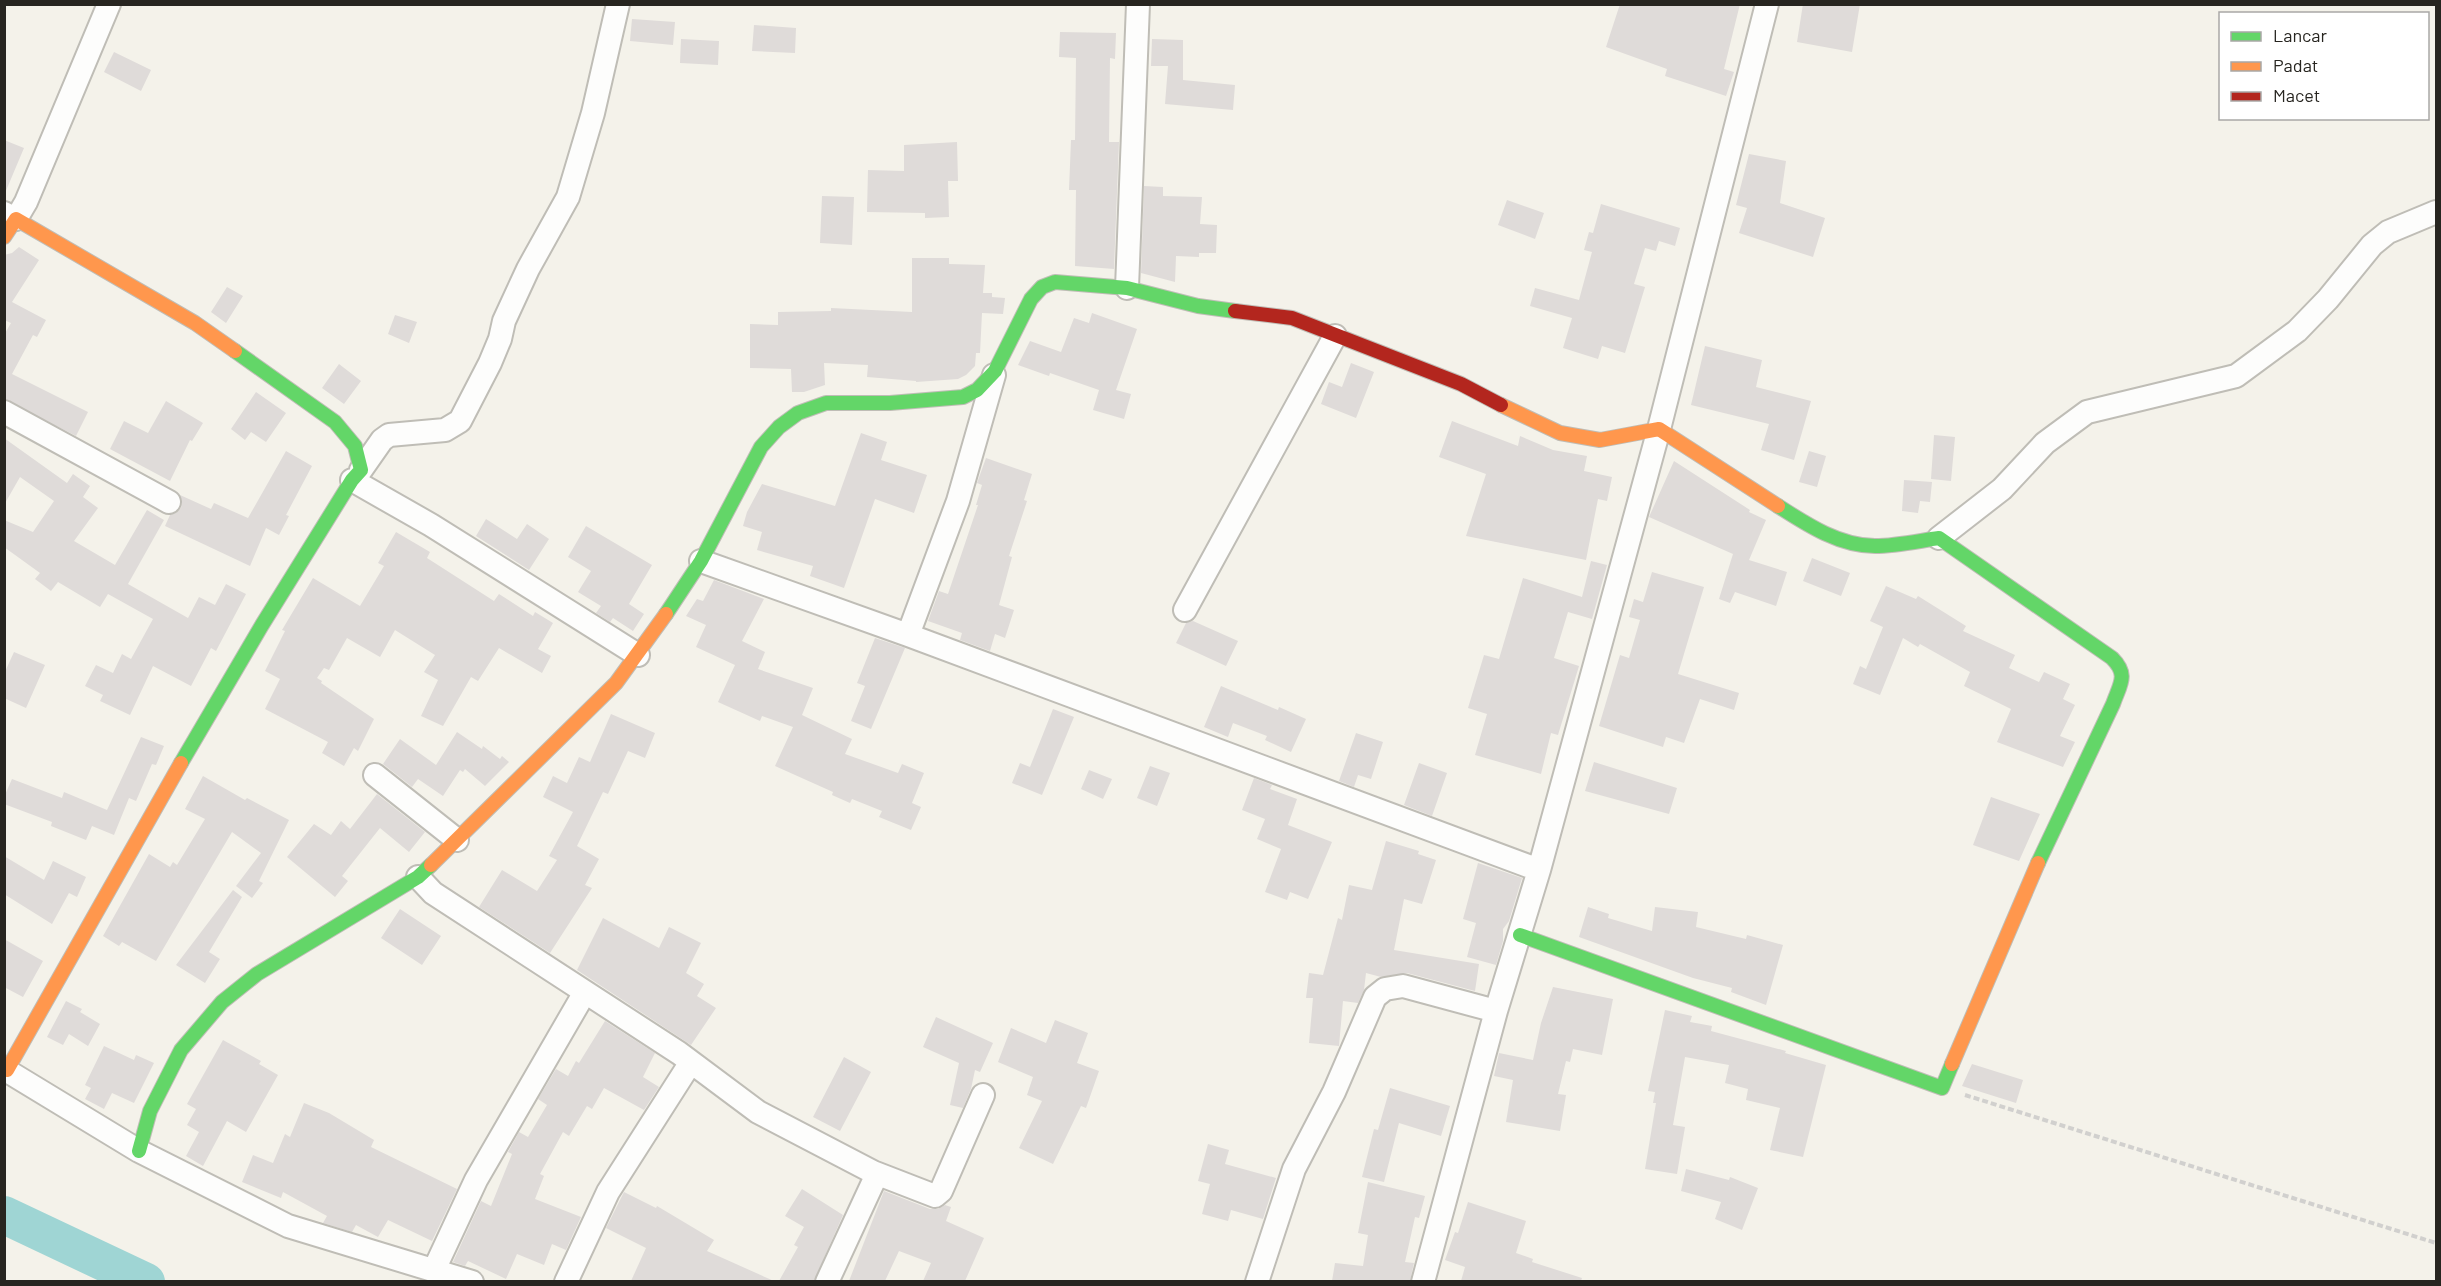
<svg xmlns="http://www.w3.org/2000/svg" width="2441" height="1286" viewBox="0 0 2441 1286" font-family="Barlow,sans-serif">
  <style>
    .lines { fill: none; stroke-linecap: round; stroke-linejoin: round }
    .river { stroke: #9fd5d4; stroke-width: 38 }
    .building { fill: #dfdbd9 }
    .street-casing { stroke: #bfbdb6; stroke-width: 26 }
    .fast-casing { stroke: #bfbdb6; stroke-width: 16 }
    .slow-casing { stroke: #bfbdb6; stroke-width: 16 }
    .jam-casing { stroke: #bfbdb6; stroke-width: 16 }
    .path { stroke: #d1d0ce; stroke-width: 4; stroke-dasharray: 6 3; stroke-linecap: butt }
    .street { stroke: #fdfdfc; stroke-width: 22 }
    .fast { stroke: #63d668; stroke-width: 14 }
    .slow { stroke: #ff974d; stroke-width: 14 }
    .jam { stroke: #b3261e; stroke-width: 14 }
  </style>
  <rect width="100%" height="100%" fill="#f4f2ea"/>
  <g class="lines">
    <path class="river" d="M4 1215 146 1282"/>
  </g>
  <path class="building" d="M1620 4H1740L1724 69 1734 72 1726 96 1665 76 1667 69 1606 47Z
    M1803 4H1860L1852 52 1797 42Z
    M632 19 675 22 673 45 630 41Z
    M754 25 796 28 795 53 752 51Z
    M1060 32 1116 33 1115 59 1110 58 1109 142H1119L1114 269 1075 266 1076 190H1069L1071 140H1075L1076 58 1059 57Z
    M681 39 719 41 718 65 680 63Z
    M1152 39 1183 40V80L1235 85 1233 110 1165 104 1168 66H1151Z
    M114 52 151 70 141 91 104 72Z
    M4 140 24 148 5 193H4Z
    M957 142 958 181H948L949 217 925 218V213L867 212 868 170 904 171V145Z
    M1749 154 1786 161 1780 203 1825 218 1813 257 1739 233 1747 208 1736 205Z
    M1144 186 1163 187V196L1202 197 1200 224 1217 225 1216 253H1199V257L1176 256 1175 282 1141 273Z
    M822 196 854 197 852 245 820 243Z
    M1507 200 1544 213 1535 239 1498 225Z
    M1601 204 1680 228 1675 246 1659 241 1656 251 1645 248 1634 284 1645 287 1625 353 1602 346 1598 359 1563 348 1572 318 1530 306 1535 288 1579 300 1592 252 1584 250 1589 232 1593 233Z
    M19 247 39 260 12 302 46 320 37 337 33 335 12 374 88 412 76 436 4 399V335L11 323 4 320V255L12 253Z
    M912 258H949V264L985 265 983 293H992V297L1005 298 1003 314 982 313 980 353H976L975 366 966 375 958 379 916 382V381L867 377 868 365 824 363 825 385 804 392H792L791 369 750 368V324L778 325V312L831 311V308L912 312Z
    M227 287 243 296 226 323 211 312Z
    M1092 313 1137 329 1116 390 1131 394 1124 419 1093 410 1099 390 1050 373 1049 376 1018 365 1030 341 1061 352 1074 318 1089 323Z
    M395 315 417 322 409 343 388 334Z
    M1705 346 1762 360 1756 387 1811 401 1794 460 1761 450 1769 424 1691 405Z
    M1351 363 1374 372 1356 418 1321 404 1329 382 1342 387Z
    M339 364 361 381 344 404 322 388Z
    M256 392 286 413 266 442 251 432 245 440 231 429Z
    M166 401 203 423 192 441 190 440 170 481 110 449 124 421 148 433Z
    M1452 421 1518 446 1520 436 1553 450 1587 456 1584 471 1612 477 1607 501 1598 499 1586 560 1466 536 1486 474 1439 457Z
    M861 433 887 442 881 460 927 475 914 513 875 499 844 588 810 576 813 566 757 550 762 532 743 526 747 512 762 484 835 506Z
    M1934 435 1955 437 1951 481 1931 479Z
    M4 438 67 483 73 474 90 486 83 497 98 508 74 541 115 565 147 510 164 520 128 584 188 618 199 597 215 605 226 584 246 594 216 651 211 648 191 686 153 666 130 715 100 701 103 695 85 686 96 665 113 673 122 654 131 659 153 619 108 594 100 607 58 582 51 591 35 579 40 573 4 547V520L33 532 54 501 20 477 4 505Z
    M286 451 312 466 286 515 289 516 279 535 266 528 250 566 165 526 170 515 176 513 181 508 182 501 180 495 211 509 214 503 248 518Z
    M1809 451 1826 456 1817 487 1799 482Z
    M986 458 1032 474 1024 500 1027 501 1009 556 1012 557 999 605 1014 610 1005 638 995 634 990 651 960 640 962 633 928 621 939 591 948 594 978 505H976L982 485 977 483Z
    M1674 461 1750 510 1749 512 1766 520 1749 560 1787 572 1776 606 1735 592 1730 603 1719 599 1733 554 1649 517Z
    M1904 480 1932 482 1930 502 1920 501 1918 513 1902 511Z
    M486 519 517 539 527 524 549 539 529 570 476 536Z
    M586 526 652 565 629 604 644 614 633 631 613 618 610 622 596 613 601 606 578 592 591 571 568 557Z
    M396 532 430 552 427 558 494 601 499 594 533 616 535 612 553 623 538 649 551 656 542 673 499 648 478 681 471 677 443 726 421 716 438 680 424 672 435 655 395 630 380 657 347 638 329 670 324 668 317 678 322 681 321 683 374 719 358 751 354 748 344 766 322 753 328 742 265 709 280 679 265 671 285 631 282 630 313 578 360 606 384 566 378 563Z
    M1812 558 1850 573 1841 596 1803 581Z
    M1591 561 1607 565 1592 619 1568 612 1554 658 1579 666 1558 735 1551 733 1541 774 1475 755 1487 714 1468 708 1484 655 1499 659 1523 578 1582 597Z
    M1652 572 1704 587 1678 674 1739 693 1734 710 1700 699 1684 743 1666 737 1663 747 1599 726 1620 655 1629 658 1640 620 1629 617 1634 599 1643 602Z
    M714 580 764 599 742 641 765 652 758 669 813 688 802 715 852 739 845 754 898 773 902 764 924 773 912 803 921 807 911 830 879 817 882 811 852 799 850 803 832 795 833 792 775 766 793 727 762 716 760 721 718 702 735 665 696 647 706 625 686 616 697 599 703 601Z
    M1886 586 1916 599 1918 596 1966 626 1963 631 2015 655 2009 668 2039 682 2044 672 2070 684 2063 699 2075 705 2060 736 2075 742 2063 767 1997 742 2011 709 1964 686 1970 672 1920 644 1918 647 1903 638 1880 695 1853 684 1860 666 1866 669 1883 627 1870 621Z
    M1193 621 1238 641 1226 666 1176 643 1186 623Z
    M875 638 905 648 871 729 851 721 865 686 857 683Z
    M14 652 45 665 26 708 4 698V674Z
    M1221 686 1278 710 1279 707 1306 719 1291 752 1265 740 1267 736 1233 723 1228 737 1204 727Z
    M1053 709 1074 717 1042 795 1012 783 1020 763 1030 767Z
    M611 714 655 733 645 758 628 751 608 794 603 792 577 846 599 859 585 885 592 888 550 953 479 907 502 870 537 891 557 860 549 856 573 812 543 797 553 776 567 783 579 757 590 762Z
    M457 732 482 749 483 746 500 759 502 756 509 762 485 786 465 769 463 772 460 770 443 796 418 779 412 787 383 764 400 739 436 765Z
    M1356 733 1383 742 1371 779 1358 775 1354 787 1339 781Z
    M141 737 164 746 156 765 152 764 136 801 129 798 114 835 92 826 86 840 51 826 52 822 4 804V797L12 779 62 798 64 792 107 810Z
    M1594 762 1677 788 1669 814 1585 791Z
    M1419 763 1447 773 1432 816 1404 805Z
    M1150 766 1170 773 1157 806 1137 798Z
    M1089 770 1112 779 1103 799 1081 789Z
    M203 776 245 800 247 798 289 820 259 881 263 883 252 898 236 886 261 853 232 832 156 961 122 942 119 946 103 936 149 854 170 867 173 862 177 865 205 819 185 809Z
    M1254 778 1272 785 1270 789 1297 799 1288 825 1332 842 1308 899 1290 892 1287 900 1265 892 1281 849 1257 839 1265 819 1242 810Z
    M377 794 425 832 409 852 380 828 342 876 348 881 335 897 287 857 314 824 331 835 341 821 350 829Z
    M1991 797 2040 814 2019 861 1973 845Z
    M1386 841 1419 851 1418 854 1436 860 1422 904 1404 899 1394 950 1479 964 1475 991 1407 973 1381 977 1366 973 1364 990 1358 1003 1343 1001 1339 1046 1309 1043 1313 998H1306L1309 973 1323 975 1338 918 1342 920 1349 885 1372 890Z
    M4 856 44 880 53 861 86 877 77 897 69 893 52 924 4 894Z
    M1478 863 1522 878 1509 921 1503 929V941L1496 965 1467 957 1476 923 1463 919Z
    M233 890 242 897 209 952 220 959 205 983 176 965Z
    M1588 907 1609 914 1608 918 1652 931 1655 907 1698 912 1696 927 1746 939 1747 935 1783 945 1766 1005 1731 992 1732 988 1693 978 1579 937Z
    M400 909 441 936 422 965 381 938Z
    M603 918 659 948 669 927 701 943 686 973 704 984 697 996 716 1008 691 1045 577 970Z
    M4 939 43 961 23 997 4 987Z
    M1553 987 1613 999 1602 1055 1573 1049 1570 1062 1566 1061 1558 1094 1566 1095 1560 1131 1506 1122 1513 1080 1494 1076 1499 1053 1533 1060 1541 1023Z
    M66 1001 82 1009 80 1012 100 1024 88 1046 69 1034 63 1045 47 1037Z
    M1665 1010 1692 1016 1690 1022 1712 1026 1711 1031 1786 1051 1785 1053 1826 1065 1803 1157 1770 1150 1780 1108 1746 1100 1748 1089 1725 1083 1729 1065 1685 1057 1673 1125 1685 1127 1677 1174 1645 1169 1656 1103H1653L1655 1092 1648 1091Z
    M936 1017 993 1043 980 1072 975 1070 971 1089 963 1108 950 1105 959 1063 923 1047Z
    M1055 1020 1088 1033 1077 1063 1099 1071 1086 1108 1081 1106 1053 1164 1019 1148 1042 1101 1027 1095 1033 1077 998 1062 1011 1028 1046 1043Z
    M605 1021 655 1053 643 1077 659 1087 644 1110 604 1088 592 1109 587 1106 569 1136 563 1132 540 1174 544 1176 535 1199 581 1217 566 1250 552 1244 544 1265 517 1254 506 1279 468 1261 465 1266 453 1262 481 1201 491 1206 512 1154 508 1152 519 1132 528 1137 547 1105 538 1099 556 1069 568 1076 576 1061 579 1063Z
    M223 1040 261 1061 259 1064 278 1075 246 1132 227 1121 203 1166 186 1156 199 1132 187 1125 196 1109 187 1104Z
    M104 1046 134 1060 136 1055 154 1063 134 1103 112 1093 104 1109 85 1099 91 1088 85 1085Z
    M844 1057 871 1072 840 1131 813 1117Z
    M1972 1064 2023 1080 2016 1103 1962 1086Z
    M1390 1088 1450 1106 1441 1136 1399 1123 1384 1182 1362 1177 1374 1129 1378 1130Z
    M304 1103 329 1113 374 1140 371 1147 457 1189 432 1241 388 1220 378 1237 356 1225 352 1232 323 1223 327 1216 283 1192 281 1198 242 1182 253 1155 273 1163 285 1134 290 1137Z
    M1208 1144 1229 1150 1225 1164 1276 1178 1263 1219 1231 1210 1228 1221 1202 1214 1210 1184 1198 1181Z
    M1686 1169 1729 1180 1730 1177 1758 1188 1742 1230 1715 1219 1721 1202 1681 1191Z
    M1368 1182 1425 1196 1419 1218 1415 1217 1405 1262 1414 1263 1410 1281H1332L1335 1263 1363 1266 1368 1235 1358 1233Z
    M802 1189 843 1215 814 1281H779L798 1247 794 1245 804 1227 785 1216Z
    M884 1191 930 1209H938L945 1205 951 1207 946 1221 984 1238 965 1281H923L931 1263 899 1251 885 1281H849Z
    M624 1192 656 1208 657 1206 714 1240 707 1251 774 1281H631L646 1248 606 1228Z
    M1468 1202 1526 1221 1516 1253 1533 1259 1532 1262 1582 1278 1581 1281H1461L1465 1267 1445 1260 1455 1232 1458 1233Z"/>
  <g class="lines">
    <g class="street-casing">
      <path id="street" d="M4 213 16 219 26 202 109 4
        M1127 288 1138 4
        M4 412 169 502
        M361 470 382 440 389 435 445 430 460 421 490 363 500 339 504 321 528 269 568 197 593 113 618 4
        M352 480 431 525 638 655
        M1939 538 2002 489 2045 443 2087 412 2236 376 2297 331 2328 299 2372 245 2388 232 2436 212
        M701 561 908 635 1539 870
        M1185 610 1335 336
        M908 635 958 501 994 375
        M375 775 457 840
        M418 877 433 893 679 1053 758 1112 873 1172 935 1196 941 1191 983 1095
        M4 1069 139 1151 288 1226 472 1282
        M434 1270 476 1180 585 992
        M566 1282 608 1192 691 1062
        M827 1282 877 1174
        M1257 1282 1294 1169 1334 1092 1375 997 1385 989 1403 986 1496 1011
        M1423 1282 1496 1011 1539 870 1659 429 1767 4"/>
    </g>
    <g class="fast-casing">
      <path id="fast" d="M1778 506C1806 524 1839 546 1875 546 1896 546 1918 541 1939 538L2112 658C2129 675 2120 684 2113 704L2038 863
        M666 614 701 561 761 447 779 427 798 413 826 403H890L963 397 977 390 995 371 1031 299 1042 287 1055 282 1127 288 1198 306 1235 311
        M181 763 262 625 352 480 361 470 355 446 335 422 235 351
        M1520 935 1942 1088 1952 1064
        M139 1151 150 1111 181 1050 222 1002 257 974 418 877 431 865"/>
    </g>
    <g class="slow-casing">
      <path id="slow" d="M4 237 16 219 195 323 235 351
        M1501 405 1560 433 1600 440 1659 429 1778 506
        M431 865 616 683 666 614
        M1952 1064 2038 863
        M7 1070 181 763"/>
    </g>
    <g class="jam-casing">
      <path id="jam" d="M1235 311 1292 318 1461 384 1501 405"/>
    </g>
    <path class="path" d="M1965 1095 2436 1243"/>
    <use href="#street" class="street"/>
    <use href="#fast" class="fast"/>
    <use href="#slow" class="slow"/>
    <use href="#jam" class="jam"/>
  </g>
  <rect width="2441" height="1286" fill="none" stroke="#272520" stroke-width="12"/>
  <rect x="2219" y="12" width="210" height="108" fill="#ffffff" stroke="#a9a8a6" stroke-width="1.5"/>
  <rect x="2231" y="32" width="30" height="9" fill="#63d668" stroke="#a9a8a6" stroke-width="1.5"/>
  <text x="2273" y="42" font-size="18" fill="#272520">Lancar</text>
  <rect x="2231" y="62" width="30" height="9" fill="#ff974d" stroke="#a9a8a6" stroke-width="1.5"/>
  <text x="2273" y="72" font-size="18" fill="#272520">Padat</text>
  <rect x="2231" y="92" width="30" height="9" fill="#b3261e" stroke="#a9a8a6" stroke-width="1.5"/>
  <text x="2273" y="102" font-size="18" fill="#272520">Macet</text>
</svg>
